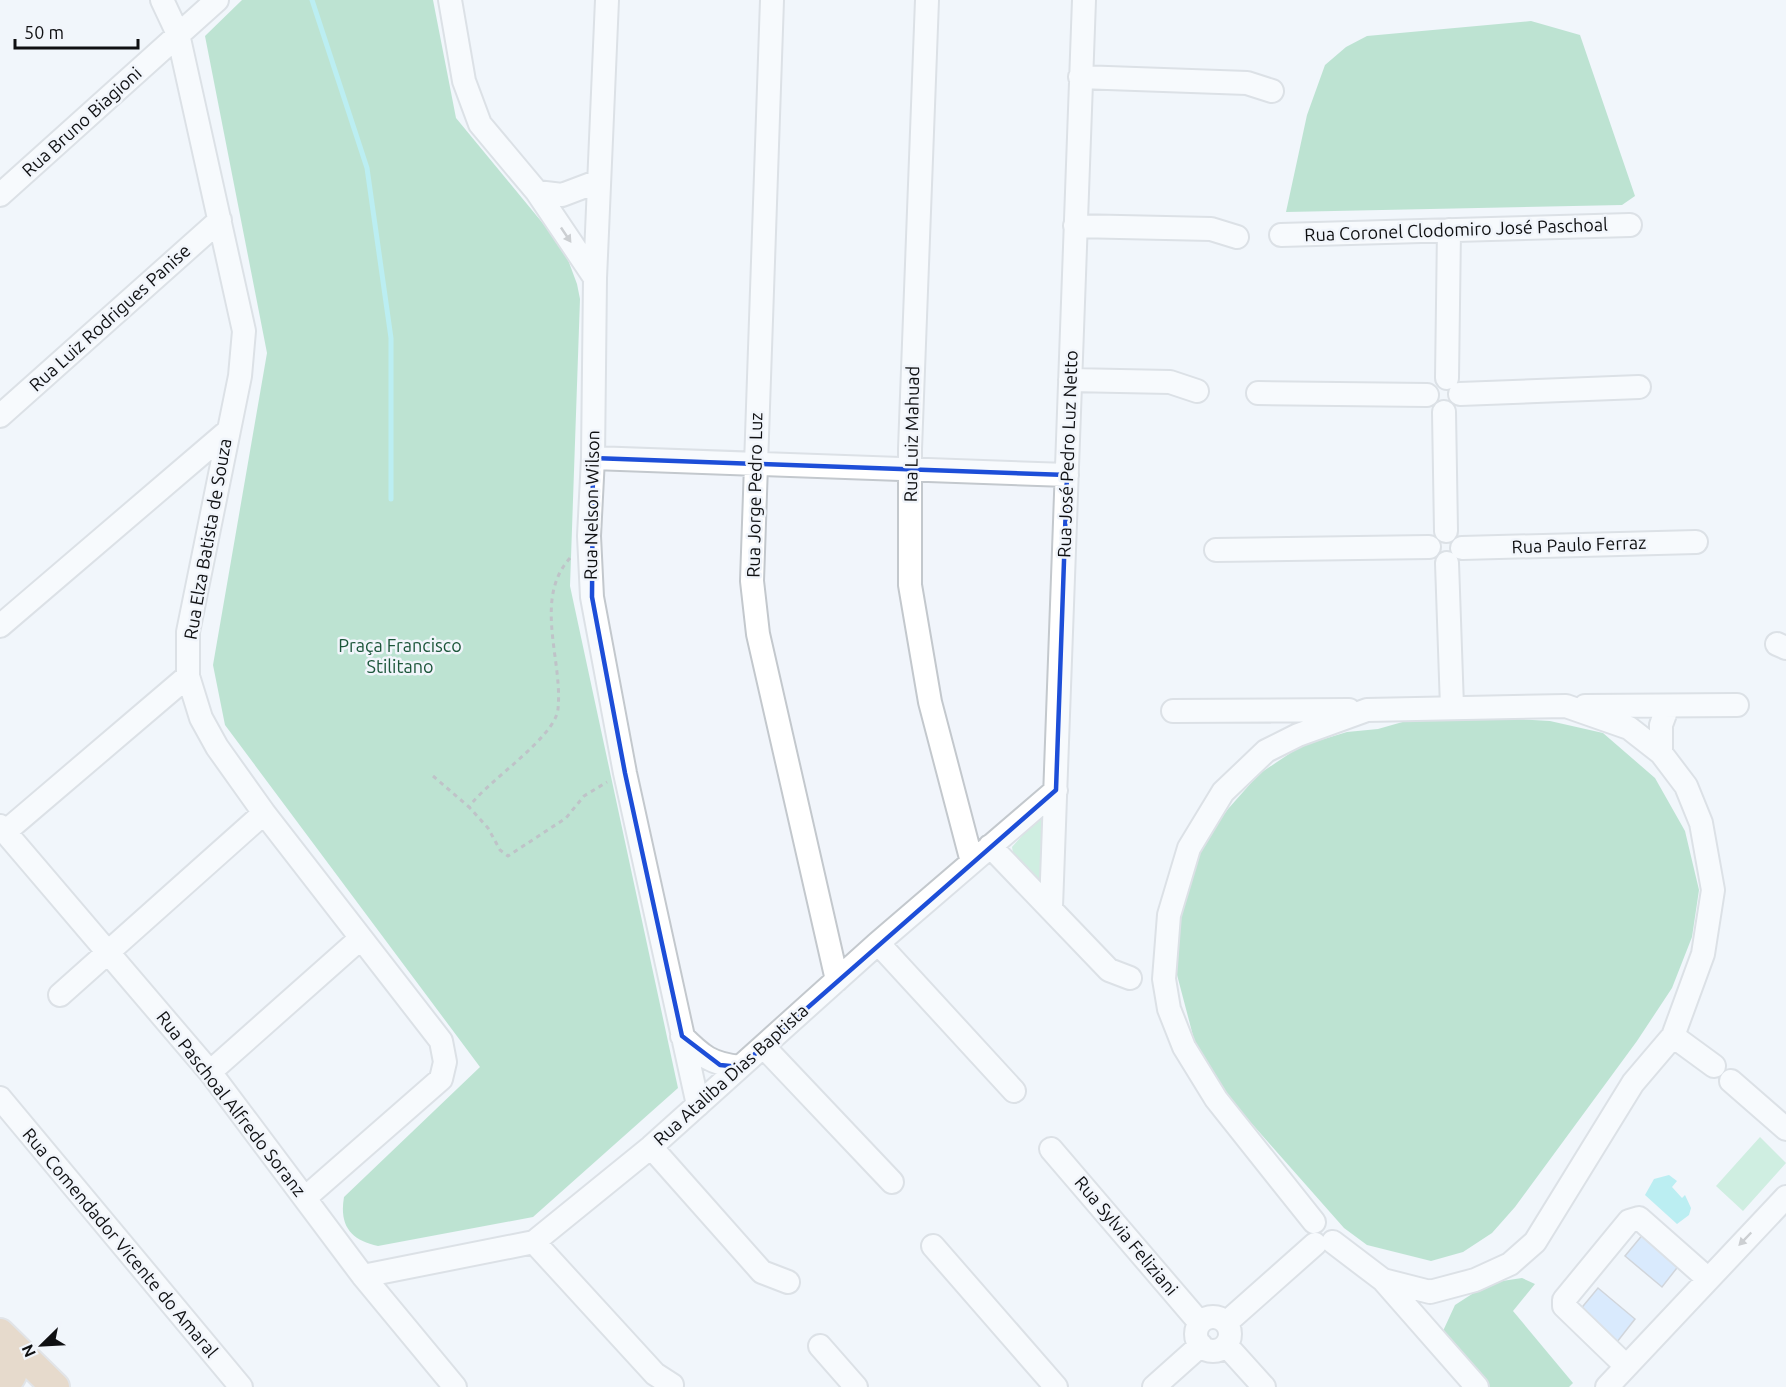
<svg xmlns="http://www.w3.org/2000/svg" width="1786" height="1387" viewBox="0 0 1786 1387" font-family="Ubuntu,sans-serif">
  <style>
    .green { fill: #a7e4c0 }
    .forest { fill: #7fcca1 }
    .water { fill: #7ae5e6 }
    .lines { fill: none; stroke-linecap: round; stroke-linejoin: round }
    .stream { stroke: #7ae5e6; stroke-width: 5 }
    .building { fill: #bddbff; stroke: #aaaeb3; stroke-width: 1.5 }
    .minor-casing { stroke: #c3c8cd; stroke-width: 26 }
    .major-casing { stroke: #cfcfd0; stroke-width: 32 }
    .path { stroke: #83858a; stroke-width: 3; stroke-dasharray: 4.5 4.5; stroke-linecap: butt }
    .minor { stroke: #fff; stroke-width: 22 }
    .major { stroke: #d9b892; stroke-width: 28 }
    .oneway { fill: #9f9fa0 }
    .marked { fill: none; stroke: #1d4ed8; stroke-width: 4.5; stroke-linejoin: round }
    .labels { text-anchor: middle; stroke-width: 5; stroke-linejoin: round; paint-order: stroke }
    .street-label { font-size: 18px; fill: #0f1012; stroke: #f1f5fb }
    .park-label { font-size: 18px; fill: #1c563a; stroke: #f1f5fb }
  </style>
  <rect width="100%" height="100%" fill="#f1f5fb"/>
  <path class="green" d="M1044 811 1041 884 1013 853 1012 847Z
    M1760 1137 1786 1163 1743 1211 1716 1186Z"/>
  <path class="forest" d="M242 0H433L456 118 564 249 577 284 580 299 570 586 678 1088 533 1217 378 1246C351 1240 339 1226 344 1197L480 1067 225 725 213 665 267 353 205 36Z
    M1531 21 1580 35 1635 196 1622 205 1286 212 1307 115 1325 65 1346 47 1367 36Z
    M1500 718 1550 721 1603 733 1655 778 1685 831 1699 890 1692 937 1672 988 1637 1041 1515 1207 1492 1233 1463 1252 1431 1261 1367 1245 1344 1228 1215 1082 1196 1047 1176 971 1177 931 1185 889 1200 846 1228 809 1259 774 1301 746 1347 732 1378 729 1406 721Z
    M1522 1278 1535 1284 1513 1311 1573 1383 1569 1387H1480L1451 1357 1443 1331 1455 1305 1489 1283Z"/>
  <path class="water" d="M1669 1175 1677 1181 1672 1187 1682 1198 1685 1195 1691 1208 1689 1215 1677 1224 1645 1195 1654 1179Z"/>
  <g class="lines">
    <path class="stream" d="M312 0 367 168 391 338V499"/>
  </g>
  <path class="building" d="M1644 1233 1680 1264 1662 1287 1625 1256Z
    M1598 1288 1635 1319 1617 1342 1579 1311Z"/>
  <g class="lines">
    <g class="minor-casing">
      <path id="minor" d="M162 0 178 34 244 331 240 376 188 632V676L201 718 217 747 264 813 441 1041 445 1062 441 1079 305 1198
        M450 0 464 81 480 124 537 192 595 278
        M607 0 595 278 593 458 589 536 592 597 625 773 698 1105
        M772 0 752 581 758 634 837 980
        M927 0 910 449V585L930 702 972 862
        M1080 77 1247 83 1272 91
        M537 192 562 195 599 181
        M0 195 217 0
        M1075 226 1211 229 1237 237
        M1281 235 1630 225
        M1447 378 1449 230
        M1070 380 1170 382 1197 391
        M1258 393 1427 395
        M1460 394 1639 387
        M1444 412 1446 531
        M0 416 220 220
        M593 458 1067 475
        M1462 548 1696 542
        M1216 550 1429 547
        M1447 563 1452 707
        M0 626 228 431
        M1777 644 1786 648
        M1585 706 1737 705
        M1173 711 1349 710
        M1661 753V725L1668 706
        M0 826 210 1072 363 1276 455 1387
        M5 832 188 676
        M990 846 1109 970 1130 978
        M1051 907 1084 0
        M878 943 1014 1091
        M60 995 264 813
        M682 1036C702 1056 711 1064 740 1067
        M1673 1036 1714 1066
        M764 1047 892 1182
        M210 1072 361 938
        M1731 1081 1786 1129
        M0 1098 241 1387
        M651 1147 762 1272 788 1282
        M1051 1149 1200 1323
        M1314 1222 1216 1099 1184 1047 1169 1009 1164 979 1169 915 1189 848 1223 792 1266 751 1298 735 1367 710 1566 706 1629 728 1661 753 1686 786 1701 823 1713 890 1703 954 1673 1036 1633 1083 1535 1242 1510 1264 1475 1280 1430 1292 1383 1280 1333 1242
        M534 1242 655 1374 672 1385
        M933 1246 1056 1387
        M363 1276 534 1242 651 1147 878 943 1056 790
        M1383 1280 1477 1387
        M1196 1334a17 17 0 1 1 34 0a17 17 0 1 1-34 0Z
        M1226 1323 1315 1244
        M1226 1345 1264 1387
        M820 1346 856 1387
        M1626 1366 1564 1306V1300L1629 1221 1639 1218 1707 1278
        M1154 1387 1201 1345
        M1607 1387 1786 1197"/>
    </g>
    <g class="major-casing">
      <path id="major" d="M0 1333 55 1387
        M0 1387C21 1374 13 1362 8 1342"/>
    </g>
    <path class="path" d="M570 558C533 599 563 660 558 709 555 738 486 782 469 807L488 828 500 850 508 856 566 818 584 796 607 782
      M433 776 469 807"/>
    <use href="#minor" class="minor"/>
    <use href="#major" class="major"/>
  </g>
  <defs><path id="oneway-solid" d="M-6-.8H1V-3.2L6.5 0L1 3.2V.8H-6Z" transform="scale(1.5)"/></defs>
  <g class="oneway">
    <use href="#oneway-solid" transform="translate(566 235) rotate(56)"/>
    <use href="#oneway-solid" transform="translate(1745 1239) rotate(134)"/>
  </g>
  <path d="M0 0H1786V1387H0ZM593 458 1067 475 1056 790 740 1067 720 1065 682 1036 625 773 592 597Z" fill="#f1f5fb" fill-opacity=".55" fill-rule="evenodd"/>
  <path class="marked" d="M593 458 1067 475 1056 790 740 1067 720 1065 682 1036 625 773 592 597Z"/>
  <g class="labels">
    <g class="street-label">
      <text transform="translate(82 122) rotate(-42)" y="6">Rua Bruno Biagioni</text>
      <text transform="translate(1456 230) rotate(-2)" y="6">Rua Coronel Clodomiro José Paschoal</text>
      <text transform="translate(110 318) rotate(-42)" y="6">Rua Luiz Rodrigues Panise</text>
      <text transform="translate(912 434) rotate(-89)" y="6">Rua Luiz Mahuad</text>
      <text transform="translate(1068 454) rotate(-88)" y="6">Rua José Pedro Luz Netto</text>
      <text transform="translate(755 495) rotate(-89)" y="6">Rua Jorge Pedro Luz</text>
      <text transform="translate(592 505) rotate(-89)" y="6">Rua Nelson Wilson</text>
      <text transform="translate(208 539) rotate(-80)" y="6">Rua Elza Batista de Souza</text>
      <text transform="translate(1579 545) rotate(-2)" y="6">Rua Paulo Ferraz</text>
      <text transform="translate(731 1075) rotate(-42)" y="6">Rua Ataliba Dias Baptista</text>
      <text transform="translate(231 1104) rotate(52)" y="6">Rua Paschoal Alfredo Soranz</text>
      <text transform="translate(1126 1236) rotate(50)" y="6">Rua Sylvia Feliziani</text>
      <text transform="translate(120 1243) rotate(50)" y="6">Rua Comendador Vicente do Amaral</text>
    </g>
    <g class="park-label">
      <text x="400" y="652">Praça Francisco<tspan x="400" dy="21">Stilitano</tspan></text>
    </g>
  </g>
  <g transform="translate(42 1345) rotate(246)" stroke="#f1f5fb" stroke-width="4.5" paint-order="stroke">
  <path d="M0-4.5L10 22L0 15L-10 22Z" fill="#0f1012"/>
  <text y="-9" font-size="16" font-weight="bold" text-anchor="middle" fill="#0f1012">N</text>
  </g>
  <path d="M15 39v9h123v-9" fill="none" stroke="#0f1012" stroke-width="3"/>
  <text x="24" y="39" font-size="18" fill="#0f1012" stroke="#f1f5fb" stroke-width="4.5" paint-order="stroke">50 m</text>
</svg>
